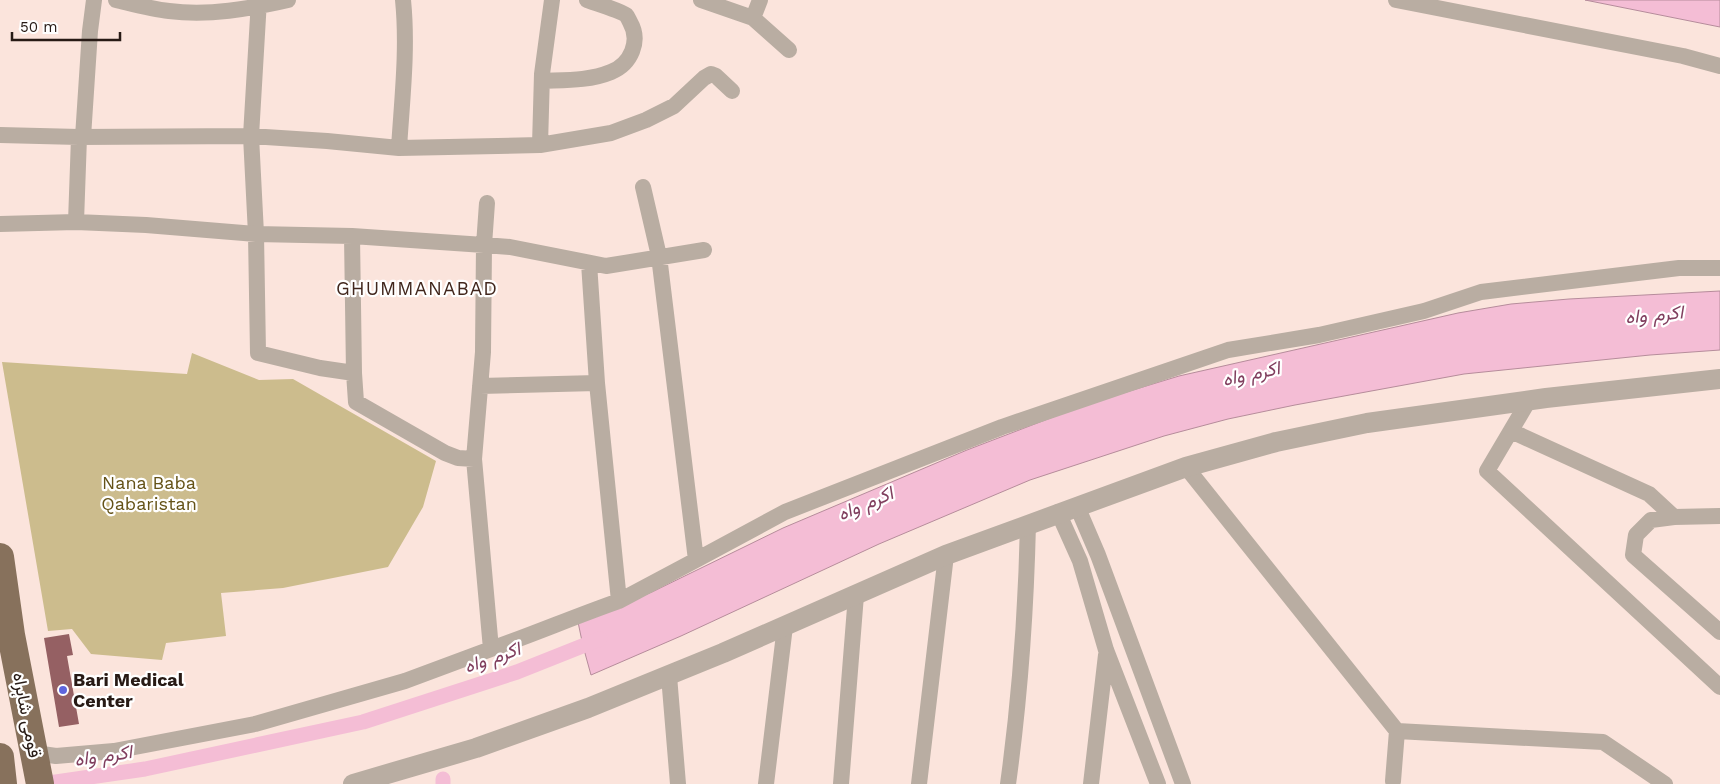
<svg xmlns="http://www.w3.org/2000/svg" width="1720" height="784" viewBox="0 0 1720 784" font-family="'Work Sans',Vazirmatn,sans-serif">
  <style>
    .green { fill: #ccbc8d }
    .water { fill: #f4bdd5; stroke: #b68c9b }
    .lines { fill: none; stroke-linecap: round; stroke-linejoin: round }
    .canal { stroke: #f4bdd5; stroke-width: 15 }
    .building { fill: #956063 }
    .minor { stroke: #b9ada2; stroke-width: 16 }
    .tertiary { stroke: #b9ada2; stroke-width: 20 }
    .trunk { stroke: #87715c; stroke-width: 28 }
    .poi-dot { fill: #5e65dd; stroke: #fff; stroke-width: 2 }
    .labels { text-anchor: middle; stroke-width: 4.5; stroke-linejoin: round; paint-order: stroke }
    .park-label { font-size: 18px; fill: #645217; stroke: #fff }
    .poi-label { font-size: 18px; font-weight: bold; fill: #271a15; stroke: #fff; text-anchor: start }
    .street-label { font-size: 18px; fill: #271a15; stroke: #fff }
    .neighbourhood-label { font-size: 19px; letter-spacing: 1px; fill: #41261c; stroke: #fff }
    .water-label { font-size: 19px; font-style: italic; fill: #803e5e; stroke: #fff }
  </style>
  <rect width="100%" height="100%" fill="#fbe4dc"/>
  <path class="green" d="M192 353 259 380 293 379 436 461 423 507 388 567 283 588 221 593 226 636 166 643 162 660 91 654 72 629 48 631 2 362 187 374Z"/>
  <path class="water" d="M1585 0H1720V27Z
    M1720 291V350L1650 355 1464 374 1295 405 1228 419 1164 436 1030 480 879 544 681 636 591 675 583 646 578 622 652 592 783 528 967 450 1087 404 1179 376 1458 313 1511 304 1569 299Z"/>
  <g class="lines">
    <path class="canal" d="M443 779V784
      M42 784 145 769 363 722 517 672 600 639"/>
  </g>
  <path class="building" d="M69 634 73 655 67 656 79 724 59 727 44 638Z"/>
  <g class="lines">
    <path class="minor" d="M116 0C133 4 151 9 169 11 209 16 249 9 288 0
      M259 0 251 136 256 234 258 353 320 368 354 373 352 236
      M701 0 753 18 789 50
      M1396 0 1683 56 1720 66
      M753 18 760 0
      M542 81C565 80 589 81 611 72 631 64 641 41 630 22 629 20 628 17 626 15 621 11 595 3 587 0
      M0 135 79 137 251 136 327 141 399 148 540 145 542 74 552 0
      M83 137 90 31 94 0
      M540 145 611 133 646 120 674 106 704 78 711 74 716 76 732 91
      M399 148C402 99 408 49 403 0
      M76 222 79 137
      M0 224 76 222 146 225 256 234 352 236 484 245 510 247 606 266 704 250
      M354 373 356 402 445 453 458 458 474 459
      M480 386 597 383
      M1529 400 1487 471 1720 687
      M1511 431 1649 494 1674 517
      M1186 467 1397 731 1393 781
      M1077 506 1098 555 1183 784
      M1058 512 1080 561 1106 650 1158 784
      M1720 516 1674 517 1651 520 1636 535 1633 555 1720 632
      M696 560 785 512 1002 427 1228 350 1319 335 1424 311 1481 292 1679 268H1720
      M619 601 696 560 659 256 643 187
      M491 649C534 634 576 616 619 601L597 383 589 263
      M669 676 678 784
      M1397 731 1603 742 1665 784
      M35 753 56 756 114 751 255 724 405 681 491 649 474 459 483 352 484 245 487 203
      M766 784 785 626
      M841 784 856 595
      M919 784 946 555
      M1008 784C1020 697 1026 611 1028 524
      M1091 784 1106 655"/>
    <path class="tertiary" d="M353 784 476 748 588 708 723 653 946 555 1186 467 1276 442 1367 423 1546 398 1720 379"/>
    <path class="trunk" d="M0 557 11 635 40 784
      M0 757 3 784"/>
  </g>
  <circle class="poi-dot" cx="63" cy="690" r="5"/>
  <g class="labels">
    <g class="park-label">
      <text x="149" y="489">Nana Baba<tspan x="149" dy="21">Qabaristan</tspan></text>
    </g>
    <g class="poi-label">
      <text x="73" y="686">Bari Medical<tspan x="73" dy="21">Center</tspan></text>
    </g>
    <g class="street-label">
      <text transform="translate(27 715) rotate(79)" y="6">قومی شاہراہ</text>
    </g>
    <g class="neighbourhood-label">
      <text x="417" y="295">GHUMMANABAD</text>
    </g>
    <g class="water-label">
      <text transform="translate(1654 314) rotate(-5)" y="7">اکرم واہ</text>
      <text transform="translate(1251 373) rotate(-12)" y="7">اکرم واہ</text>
      <text transform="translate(865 503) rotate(-23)" y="7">اکرم واہ</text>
      <text transform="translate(492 657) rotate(-19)" y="7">اکرم واہ</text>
      <text transform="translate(103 755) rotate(-8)" y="7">اکرم واہ</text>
    </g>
  </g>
  <path d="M12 32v8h108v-8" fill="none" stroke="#271a15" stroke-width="2.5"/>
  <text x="20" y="32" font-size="15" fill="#271a15" stroke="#ffffff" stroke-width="4" paint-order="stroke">50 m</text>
</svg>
